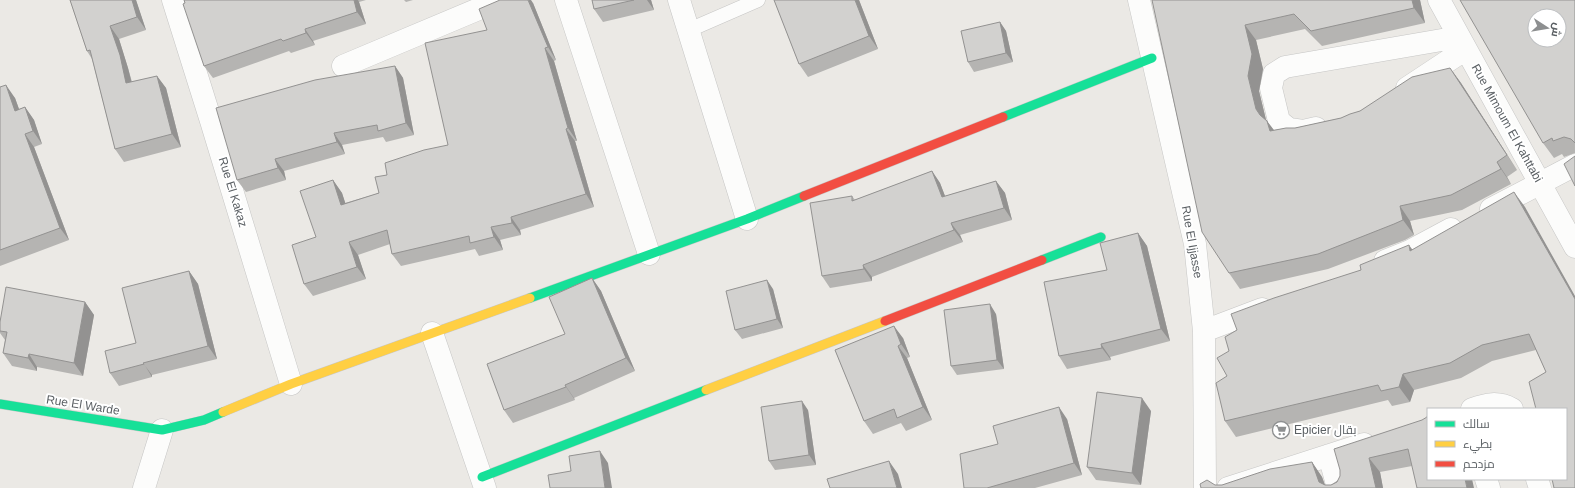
<svg xmlns="http://www.w3.org/2000/svg" width="1575" height="488" viewBox="0 0 1575 488" font-family="Arial,Cairo,sans-serif">
  <style>
    .lines { fill: none; stroke-linecap: round; stroke-linejoin: round }
    .lane-casing { stroke: #c6c6c5; stroke-width: 15 }
    .street-casing { stroke: #c6c6c5; stroke-width: 23 }
    .fast-casing { stroke: #c7c7c7; stroke-width: 10 }
    .slow-casing { stroke: #c7c7c7; stroke-width: 10 }
    .jam-casing { stroke: #c7c7c7; stroke-width: 10 }
    .lane { stroke: #fcfcfb; stroke-width: 14 }
    .street { stroke: #fcfcfb; stroke-width: 22 }
    .fast { stroke: #16e098; stroke-width: 9 }
    .slow { stroke: #ffcf43; stroke-width: 9 }
    .jam { stroke: #f24e42; stroke-width: 9 }
    .wall { fill: #b5b4b2 }
    .shaded-wall { fill: #939291 }
    .building { fill: #d2d1cf; stroke: #939291; fill-rule: evenodd }
    .labels { text-anchor: middle; stroke-width: 4; stroke-linejoin: round; paint-order: stroke }
    .street-label { font-size: 12px; fill: #5a5f63; stroke: #fff }
    .poi-label { font-size: 12px; fill: #5a5f63; stroke: #fff; text-anchor: start }
  </style>
  <rect width="100%" height="100%" fill="#ebe9e5"/>
  <g class="lines">
    <g class="lane-casing">
      <path id="lane" d="M689 30 758 0"/>
    </g>
    <g class="street-casing">
      <path id="street" d="M173 0 211 121 291 384
        M566 0 649 254
        M679 0 747 219
        M1139 0 1195 244 1204 331 1205 488
        M1439 0 1575 247
        M343 66 500 0
        M1407 88 1466 49
        M1316 128 1303 131 1289 129 1279 121 1271 88 1274 74 1285 67 1459 37
        M1491 209 1575 165
        M1385 261 1410 251 1451 229
        M1204 331 1262 309
        M432 333 485 488
        M1472 409C1486 404 1498 401 1512 409
        M1329 455 1338 488
        M1486 479 1489 488
        M1537 479 1540 488
        M144 488 162 430
        M1228 488 1364 444"/>
    </g>
    <g class="fast-casing">
      <path id="fast" d="M1003 117 1152 58
        M1042 260 1101 237
        M530 298 747 219 804 196
        M0 404 162 430 204 420 223 412
        M482 477 706 390"/>
    </g>
    <g class="slow-casing">
      <path id="slow" d="M706 390 885 321
        M223 412 291 384 530 298"/>
    </g>
    <g class="jam-casing">
      <path id="jam" d="M804 196 1003 117
        M885 321 1042 260"/>
    </g>
    <use href="#lane" class="lane"/>
    <use href="#street" class="street"/>
    <use href="#fast" class="fast"/>
    <use href="#slow" class="slow"/>
    <use href="#jam" class="jam"/>
  </g>
  <path class="wall" d="M70 0H136L146 30 119 39 128 68 132 82 157 76 166 88 181 147 124 162 115 149 92 59 87 51Z
    M184 0H366L359 2 366 24 313 41 315 45 291 53 289 51 213 78 204 66Z
    M404 0H413L406 2Z
    M592 0H651L654 10 603 22 594 9Z
    M774 0H859L878 49 808 77 799 64Z
    M1152 0H1420L1425 23 1322 46 1305 29 1256 40 1263 69 1259 91 1266 120 1274 130 1295 128 1341 118 1360 111 1450 68 1461 83 1517 170 1507 177 1511 184 1462 210 1410 221 1414 235 1405 240 1328 269 1240 289 1229 273Z
    M1575 0V153L1564 157 1562 154 1554 158 1543 143Z
    M533 3 556 60 554 61 577 141H575L594 207 520 230 521 235 500 240 503 250 479 256 475 249 401 266 392 254 390 244 358 255 366 279 313 296 304 284 316 237 333 180 342 193 345 203 379 193 387 175 448 145 487 30Z
    M1000 22 1006 31 1013 62 974 72 968 62Z
    M395 66 403 78 414 135 386 142 383 137 342 145 345 154 284 171 286 180 246 192 237 180Z
    M0 87 15 98 19 109 25 107 34 120 42 144 34 147 69 240 0 266Z
    M932 171 940 183 945 196 996 181 1005 193 1012 220 960 235 963 242 872 277V281L830 288 822 276 852 196 855 200Z
    M1525 207 1546 372 1536 350 1492 361 1461 378 1414 390 1410 402 1392 406 1388 400 1236 437 1225 421 1227 376 1229 351 1361 270Z
    M1138 233 1147 246 1170 341 1110 357 1111 360 1067 369 1059 356 1107 270Z
    M189 271 198 284 217 359 152 375V377L119 386 110 373 136 343Z
    M592 278 601 291 635 371 574 398 575 400 513 423 504 410 565 334Z
    M773 289 783 328 742 339 735 330Z
    M85 302 94 315 83 376 37 367V371L12 366 3 353 5 340 0 333V322Z
    M996 314 1004 369 957 375 951 366Z
    M903 338 910 357 907 358 932 420 906 431 901 423 873 434 864 421 835 350Z
    M808 410 816 465 775 470 769 461Z
    M1151 411 1141 485 1096 480 1087 467Z
    M1067 419 1082 475 1035 488H964L998 444Z
    M1422 420 1412 466 1380 472 1383 488 1222 485 1312 462 1322 477 1325 485H1331Z"/>
  <path class="shaded-wall" d="M132 0H136L146 30 137 17Z
    M354 0H358L359 2 366 24 357 12Z
    M528 0H531L533 3 556 60 548 47Z
    M647 0H651L654 10Z
    M855 0H859L878 49 869 36Z
    M1412 0H1420L1425 23 1414 8Z
    M1000 22 1006 31 1013 62 1006 53Z
    M1245 25 1256 40 1263 69 1259 91 1267 124V121L1278 136 1270 131 1256 109 1248 76Z
    M110 26 119 39 128 68 135 96 126 83Z
    M305 29 313 41 315 45 306 33Z
    M545 48 554 61 577 141 568 128Z
    M395 66 403 78 414 135 406 123Z
    M1450 68 1461 83 1517 170 1507 155Z
    M157 76 166 88 181 147 172 134Z
    M6 85 15 98 24 123 15 111Z
    M25 107 34 120 42 144 33 131Z
    M566 129 575 141 594 207 586 194Z
    M334 133 342 145 345 154 337 142Z
    M25 134 34 147 69 240 60 228Z
    M275 159 284 171 286 180 278 168Z
    M1497 162 1507 177 1511 184 1501 169Z
    M932 171 940 183 950 209 942 197Z
    M333 180 342 193 350 217 341 205Z
    M996 181 1005 193 1012 220 1004 208Z
    M1514 192 1525 207 1575 296V299Z
    M1400 206 1410 221 1414 235 1403 220Z
    M511 217 520 230 521 235 512 223Z
    M951 223 960 235 963 242 954 230Z
    M491 227 500 240 503 250 494 237Z
    M1138 233 1147 246 1170 341 1161 329Z
    M349 242 358 255 366 279 357 267Z
    M1409 245 1420 260 1410 251Z
    M863 265 872 277V281L864 269Z
    M189 271 198 284 217 359 208 346Z
    M592 278 601 291 635 371 626 358Z
    M767 280 773 289 783 328 777 319Z
    M85 302 94 315 83 376 74 363Z
    M990 304 996 314 1004 369 997 360Z
    M894 326 903 338 910 357 901 344Z
    M1101 344 1110 357 1111 360 1102 348Z
    M898 346 907 358 932 420 923 407Z
    M29 354 37 367V371L28 358Z
    M143 363 152 375V377L144 364Z
    M1403 374 1414 390 1410 402 1399 387Z
    M565 385 574 398 575 400 566 387Z
    M1142 398 1151 411 1141 485 1132 473Z
    M802 401 808 410 816 465 809 455Z
    M1059 407 1067 419 1082 475 1074 463Z
    M600 451 608 463 612 488H605Z
    M1369 458 1380 472 1383 488H1376Z
    M889 461 898 474 902 488H897Z
    M1312 462 1322 477 1326 488 1319 482Z
    M1465 479H1472L1474 488H1467Z"/>
  <path class="building" d="M70 0H132L137 17 110 26 120 55 126 83 157 76 172 134 115 149 90 50 87 51Z
    M184 0H354L357 12 305 29 306 33 283 41 281 39 204 66 183 4 185 3Z
    M500 0H528L548 47 545 48 568 128 566 129 586 194 511 217 512 223 491 227 494 237 470 243 469 236 392 254 387 230 349 242 357 267 304 284 292 245 316 237 300 191 333 180 341 205 379 193 375 177 387 175 385 163 424 150 448 145 425 43 487 30 479 9Z
    M592 0H634L594 9Z
    M774 0H855L869 36 799 64Z
    M1152 0H1412L1414 8 1311 31 1294 14 1245 25 1252 54 1248 76 1256 109 1260 115 1267 121 1270 131 1286 128H1295L1341 118 1350 114 1360 111 1412 77 1450 68 1507 155 1497 162 1501 169 1451 195 1400 206 1403 220 1394 224 1318 254 1229 273 1202 232Z
    M1460 0H1575V143L1571 139 1564 137 1553 141 1552 138 1543 143ZM1535 16H1559V40H1535Z
    M1000 22 1006 53 968 62 961 31Z
    M395 66 406 123 378 131 377 125 334 133 337 142 275 159 278 168 237 180 216 108 315 80Z
    M6 85 15 111 25 107 33 131 25 134 60 228 0 250V87Z
    M1575 156V186L1564 164Z
    M932 171 942 197 996 181 1004 208 951 223 954 230 863 265 864 269 822 276 810 203 852 196V201Z
    M1514 192 1575 299V488H1554L1552 479H1566V409H1536L1529 382 1546 372 1529 334 1482 345 1450 363 1403 374 1399 387 1381 391 1378 385 1225 421 1216 383 1227 376 1217 358 1229 351 1225 337 1237 330 1231 314 1274 298 1361 270 1360 265 1409 245 1410 251Z
    M1138 233 1161 329 1101 344 1102 348 1059 356 1044 282 1107 270 1100 243Z
    M189 271 208 346 143 363 144 364 110 373 105 351 136 343 122 288Z
    M592 278 626 358 565 385 566 387 504 410 487 364 565 334 549 297Z
    M767 280 777 319 735 330 726 291Z
    M6 287 85 302 74 363 29 354 28 358 3 353 7 332 0 331V322Z
    M990 304 997 360 951 366 944 310Z
    M894 326 901 344 898 346 923 407 897 418 894 409 864 421 835 350Z
    M1097 392 1142 398 1132 473 1087 467Z
    M802 401 809 455 769 461 761 407Z
    M1059 407 1074 463 987 488H964L960 454 998 444 993 426Z
    M1428 414V479H1465L1467 488H1417L1408 449 1369 458 1376 488H1201L1200 484 1207 480 1215 485H1222L1270 469 1312 462 1319 482 1325 485H1331L1337 482 1340 476V470L1334 449 1422 420 1427 417Z
    M600 451 605 488H550L548 475 571 471 569 456Z
    M889 461 897 488H830L827 479Z"/>
  <defs>
    <g id="supermarket-ring" transform="scale(0.9)"><circle r="9.5" fill="#fff" stroke="#8d8f90" stroke-width="1.5"/><path d="M-6-5.5h2.5l.6 2H6L4.5 2H-2.5L-4.4-4H-6ZM-1.5 3.2a1.3 1.3 0 1 0 .1 0ZM3 3.2a1.3 1.3 0 1 0 .1 0Z" fill="#8d8f90"/></g>
  </defs>
  <g fill-rule="evenodd">
    <use href="#supermarket-ring" x="1281" y="430"/>
  </g>
  <g class="labels">
    <g class="street-label">
      <text transform="translate(1507 123) rotate(61)" y="4">Rue Mimoum El Kahttabi</text>
      <text transform="translate(233 192) rotate(73)" y="4">Rue El Kakaz</text>
      <text transform="translate(1192 242) rotate(80)" y="4">Rue El Ijjasse</text>
      <text transform="translate(83 405) rotate(9)" y="4">Rue El Warde</text>
    </g>
    <g class="poi-label">
      <text x="1294" y="434">Epicier بقال</text>
    </g>
  </g>
  <rect x="1427" y="408" width="140" height="72" fill="#ffffff" stroke="#bdbfc1"/>
  <rect x="1435" y="421" width="20" height="6" fill="#16e098" stroke="#bdbfc1"/>
  <text x="1463" y="428" font-size="12" fill="#5a5f63">سالك</text>
  <rect x="1435" y="441" width="20" height="6" fill="#ffcf43" stroke="#bdbfc1"/>
  <text x="1463" y="448" font-size="12" fill="#5a5f63">بطيء</text>
  <rect x="1435" y="461" width="20" height="6" fill="#f24e42" stroke="#bdbfc1"/>
  <text x="1463" y="468" font-size="12" fill="#5a5f63">مزدحم</text>
  <g transform="translate(1547 28) rotate(102)"><circle r="19" fill="#ffffff" stroke="#bdbfc1"/>
  <path d="M0-3L7 15L0 10L-7 15Z" fill="#8d8f90"/>
  <text y="-6" font-size="11" font-weight="bold" text-anchor="middle" fill="#5a5f63">ش</text>
  </g>
</svg>
